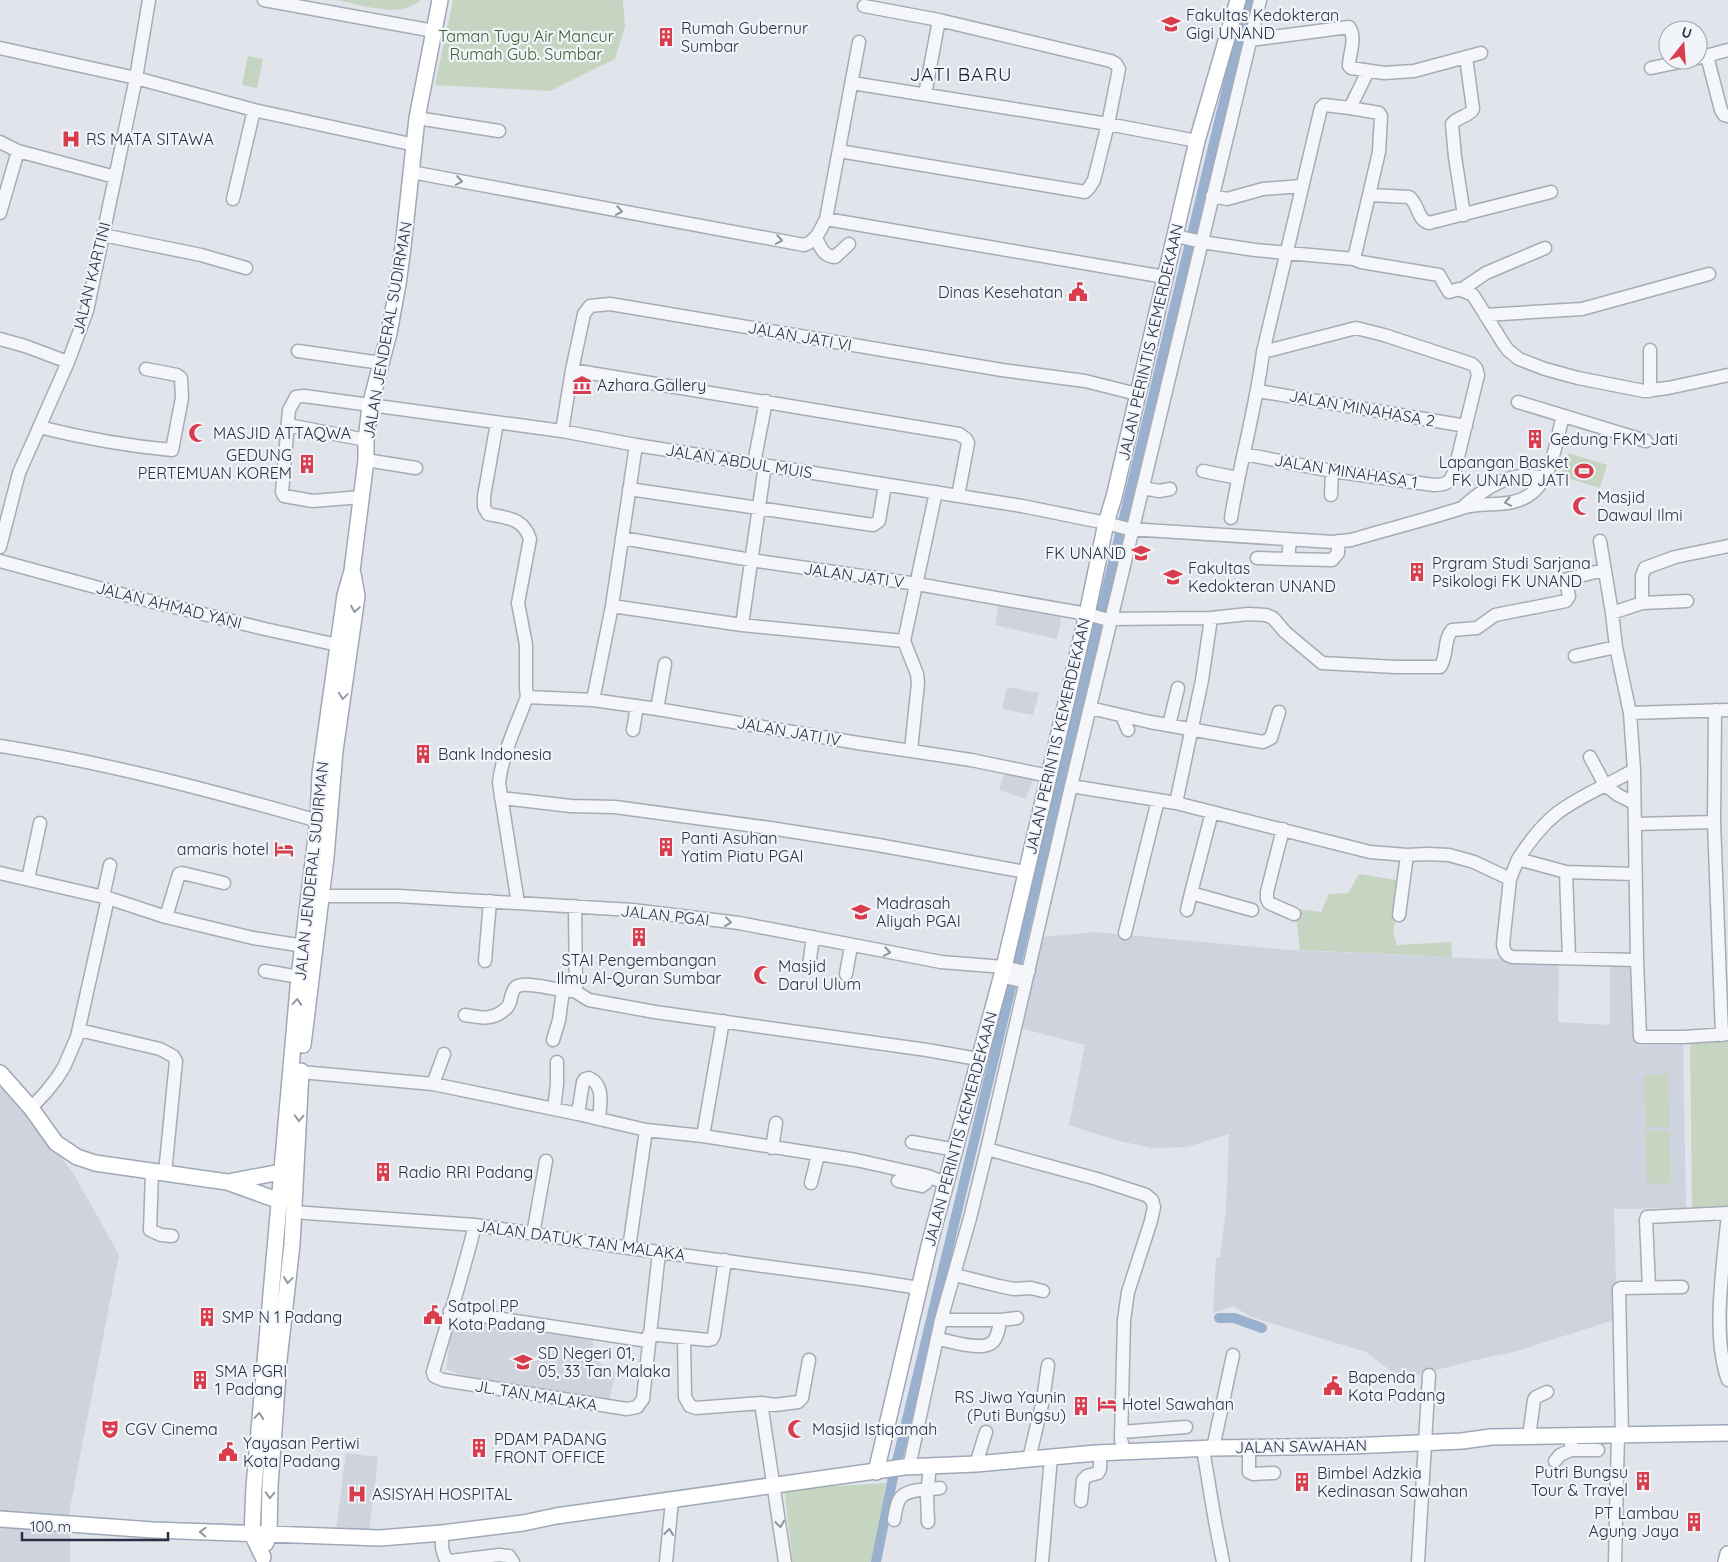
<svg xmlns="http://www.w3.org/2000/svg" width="1728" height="1562" viewBox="0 0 1728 1562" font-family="Quicksand,sans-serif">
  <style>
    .built { fill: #cfd3dd }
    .green { fill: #c6d5c1 }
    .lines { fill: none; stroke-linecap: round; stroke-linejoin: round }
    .canal { stroke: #99b0ce; stroke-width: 10 }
    .minor-casing { stroke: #a6abb6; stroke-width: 15 }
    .major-casing { stroke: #9fa8b8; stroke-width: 18 }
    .minor { stroke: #f4f6f9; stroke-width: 12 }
    .major { stroke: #fff; stroke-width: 15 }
    .oneway { stroke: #8e949e }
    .oneway2 { stroke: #9498a2 }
    .labels { text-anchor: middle; stroke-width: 4.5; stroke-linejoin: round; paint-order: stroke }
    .poi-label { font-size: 16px; fill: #283144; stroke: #f1f4f8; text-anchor: start }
    .park-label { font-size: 16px; fill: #3a6134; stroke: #f1f4f8 }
    .street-label { font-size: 16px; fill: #283144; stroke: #f1f4f8 }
    .quarter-label { font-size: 19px; letter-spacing: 1px; fill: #1a2235; stroke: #f1f4f8 }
  </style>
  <rect width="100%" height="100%" fill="#e1e4eb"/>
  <path class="built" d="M999 602 1062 615 1057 639 995 625Z
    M1007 687 1039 693 1033 715 1002 709Z
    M1006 768 1033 779 1026 799 999 790Z
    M1095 932 1288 950 1559 962 1558 1022 1610 1025V962H1635L1638 1046 1683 1045 1686 1208 1614 1209 1617 1319 1514 1352 1484 1358 1401 1379 1366 1352 1251 1317 1233 1306 1213 1313 1216 1257H1220L1226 1210 1229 1134 1187 1147 1152 1148 1115 1140 1069 1125 1085 1045 1020 1028 1043 937Z
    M0 1082 20 1100 75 1176 119 1255 70 1508V1562H0Z
    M453 1317 593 1337V1357L605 1367 616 1372 609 1401 462 1375 446 1369Z
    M346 1453 378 1457 369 1533 336 1531Z"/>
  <path class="green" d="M337 0H421C401 19 362 5 337 0Z
    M453 0H623L625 27 615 59 550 91 435 85Z
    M248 56 263 59 257 88 242 85Z
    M1568 453 1607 465 1600 488 1561 476Z
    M1359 874 1402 881 1393 933 1397 945 1451 942 1452 957 1300 950 1295 909 1321 912 1329 894 1348 893Z
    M1728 1040V1207L1692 1208 1690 1041Z
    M1668 1074 1670 1127H1646L1644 1075Z
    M1645 1131H1669L1671 1183 1647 1184Z
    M886 1483 872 1562H793L784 1489Z"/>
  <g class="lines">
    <path class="canal" d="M1219 1318H1234L1262 1328
      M876 1562 892 1482 1245 14 1250 0"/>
    <g class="minor-casing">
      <path id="minor" d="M264 0 434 31
        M1250 40 1349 27C1357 38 1349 54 1349 66L1351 68 1384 73 1414 71 1481 53
        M0 48 136 78 254 110 415 145
        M1707 56 1721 110 1724 115 1728 116
        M1698 58 1728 50
        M1651 68 1689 60
        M852 83 1108 124 1197 141
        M925 94 939 20
        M1350 108 1379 113 1381 116 1379 152 1354 259
        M417 118 499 131
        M0 142 18 151 115 177
        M839 151 1085 192 1089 188 1094 180 1108 124 1119 69 1116 64 1111 61 939 20 864 6
        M411 172 804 245C817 241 820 230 826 219L859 42
        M1370 195 1409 197C1419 204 1417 220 1429 223L1551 192
        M1212 196 1227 199 1263 189 1301 186
        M233 199 254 110
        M0 213 18 151
        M1464 215 1455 157 1452 124C1458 116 1469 117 1473 109L1466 57
        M826 219 1165 277
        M103 235 201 255 246 268
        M1176 236 1202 242 1255 250 1354 259 1361 262 1439 275 1449 292 1459 289 1473 295 1503 343 1508 350 1519 359 1545 369 1578 378 1644 391 1668 388 1728 375
        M816 238C821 248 823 256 835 257L849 244
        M1461 290 1486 273 1545 248
        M1485 315 1582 309 1709 274
        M0 339 25 346 68 362
        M1650 350V391
        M298 351 381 363
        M572 370 959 434 966 439 968 443 958 496
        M1258 391 1466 426
        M1518 402 1646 441
        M497 423 484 496V507L488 514C508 518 523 518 530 539L518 603 526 645V689L527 697C517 724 502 754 499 783L518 903
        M288 425 366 440
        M39 427C83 438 127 446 172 450L182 398 181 378 177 375 146 369
        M562 431 572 370 584 314 590 306 610 304 1002 370 1085 381 1137 394
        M1244 454 1332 471 1434 485C1447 485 1451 482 1455 469L1478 375 1476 368 1472 364 1384 335 1356 328 1263 352
        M366 460 416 468
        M754 463 766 401
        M1203 471 1238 478
        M1143 488 1159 491 1170 489
        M629 489 873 525 879 521 885 485
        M1331 495 1332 471
        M361 497 313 501 284 496 282 492 289 410 296 397 304 396 562 431 636 445 1022 506 1106 523 1129 529 1333 542 1351 540C1388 529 1425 520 1462 508 1484 501 1513 509 1532 493 1553 476 1556 440 1563 416
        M1462 508C1477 494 1500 478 1521 476 1529 475 1537 477 1545 477
        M1231 518C1240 462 1256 408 1263 352L1321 108 1324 105 1350 108 1368 71
        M622 538 751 560 917 584 1087 614 1105 619 1211 618 1248 614 1266 615 1273 618 1285 632 1322 663 1396 667H1440C1448 656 1443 640 1452 630L1477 628 1495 615 1566 601 1569 596 1566 582 1567 579 1604 570
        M1290 540 1288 559 1332 560 1338 553V541
        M1600 541 1612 613 1616 647 1630 713 1634 770 1637 960 1640 1037H1684L1728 1034
        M0 547 19 473 68 362 87 311 136 78 149 0
        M1257 558 1288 559
        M0 561 125 595 265 629 347 647
        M1642 603 1687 601
        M612 606 742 625 904 641
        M1612 613 1642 603V576L1645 568 1675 557 1728 546
        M742 625 765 465
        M1575 656 1616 647
        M527 697 593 700 657 709 858 743 971 760 1049 776
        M593 700 612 606 636 445
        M1090 708 1150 722 1263 742 1271 738 1279 712
        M657 709 665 664
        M1715 710 1714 822 1722 1035
        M1630 713 1728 710
        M1122 716 1128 730
        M1169 725 1178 688
        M633 730 637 706
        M0 746C108 763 213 791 318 821
        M911 750 918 683 917 674 904 641 936 492
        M1590 757 1605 785 1618 795 1634 803
        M1071 786 1176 803 1370 852 1407 855 1427 854 1449 855 1474 862 1510 879
        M501 798 571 806 615 807 770 828 878 845 1025 872
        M1176 803 1202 680 1211 618
        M1212 812 1191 893 1252 910
        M1635 824 1714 822
        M1283 829 1267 892V899L1269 903 1294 914
        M1518 859C1529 842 1540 827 1556 814 1579 796 1608 785 1634 770
        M1566 872 1635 874
        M0 873 108 898 166 917 253 938 304 946
        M28 879 40 823
        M322 896H398L632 910 739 923 941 962 1004 967 1021 971H1029
        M103 897 110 865
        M575 906 576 992 589 1000 655 1012 927 1050 978 1059
        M1187 910 1191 893
        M1399 915 1407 855
        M166 917 179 874 182 873 224 883
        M1125 933 1158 800
        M1569 958 1566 872 1518 859 1510 879 1503 944C1504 952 1506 956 1513 957L1637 960
        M485 961 490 901
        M809 966 813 937
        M265 971 299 977
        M846 974 851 946
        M1001 976 1017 980H1026
        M465 1015C480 1017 490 1021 503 1011 507 1008 508 1007 510 1002 511 998 512 990 516 987 524 981 552 989 563 990
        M79 1030 160 1049 173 1056 176 1061 165 1173
        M553 1040 559 1020 563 990 571 991
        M301 1072 433 1084 578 1114 646 1130 703 1136 856 1160 928 1176 947 1184
        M433 1084 444 1054
        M31 1108 46 1092 57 1078 64 1067 77 1037 108 898
        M554 1109 557 1084V1062
        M578 1114 583 1082 585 1079 589 1078C605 1085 600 1105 599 1119
        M703 1136 723 1021
        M912 1142 956 1150
        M772 1148 776 1123
        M987 1149 1097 1179 1146 1195 1152 1200 1154 1207 1151 1221 1128 1292 1124 1320 1121 1440 1125 1452
        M152 1172 150 1230 161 1235 172 1236
        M898 1181 922 1186 926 1183 928 1176
        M811 1183 818 1155
        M293 1212 475 1225 629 1248 868 1280 919 1288
        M475 1225C463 1275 447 1323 433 1372L434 1376 443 1380 627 1409 637 1407 643 1399 659 1252
        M533 1234 546 1161
        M629 1248 646 1130
        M955 1275 999 1286 1014 1289 1031 1288 1043 1291
        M1649 1287 1646 1220 1647 1217 1728 1213C1724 1262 1711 1334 1728 1380
        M450 1311 648 1341
        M941 1320H1001L1017 1318
        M649 1334 708 1340 712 1339 714 1335 725 1260
        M684 1338 685 1397 690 1406 696 1408 761 1403 775 1405 798 1402 802 1398 809 1360
        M938 1339C952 1341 987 1354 995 1339 998 1334 999 1326 1001 1320
        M761 1403 785 1562
        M1121 1432 1186 1427
        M1622 1434 1619 1289 1621 1288 1682 1287
        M1529 1437 1534 1400 1536 1397 1547 1392
        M1249 1447V1472L1253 1474 1274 1473
        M1213 1448 1233 1355
        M1203 1449 1215 1521 1223 1562
        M1571 1450H1598
        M1029 1459 1043 1400 1048 1365
        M1555 1461 1560 1455 1571 1450V1436
        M976 1464 986 1432
        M909 1467 941 1320 970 1218 987 1149 1071 786 1260 0
        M1081 1501 1083 1480 1087 1476 1098 1473 1100 1469V1453
        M894 1520C895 1514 896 1506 899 1500 905 1488 928 1490 940 1488
        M928 1522 927 1496 930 1465
        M442 1533V1548L445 1558 450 1561 499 1555 509 1556 513 1562
        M666 1562 672 1501
        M1042 1562 1051 1457
        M1418 1562 1429 1375
        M1615 1562 1618 1434"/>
    </g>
    <g class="major-casing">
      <path id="major" d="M303 1045 326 857 335 751 357 596 353 574
        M0 1073 31 1108 56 1143 77 1157 95 1163 227 1182 280 1201
        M228 1182 281 1172
        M876 1472 930 1242 1004 967 1087 614 1106 523 1114 497 1197 141 1238 0
        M0 1519 153 1530 380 1538 442 1533 523 1523 556 1516 904 1467 976 1464 1096 1453 1213 1448 1351 1446 1462 1441 1491 1437 1728 1433
        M266 1543 269 1534 270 1486 279 1360 292 1244 301 1071
        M263 1557 252 1534 254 1487 299 977 318 821 320 774 345 595 352 571 366 460V440L370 406 389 333 398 284 403 247 417 118 440 0
        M1726 1562 1728 1554"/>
    </g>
    <use href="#minor" class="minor"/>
    <use href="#major" class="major"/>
  </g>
  <defs><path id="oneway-chevron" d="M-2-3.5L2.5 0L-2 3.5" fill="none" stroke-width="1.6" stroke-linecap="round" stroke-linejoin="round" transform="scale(1.25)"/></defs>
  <g class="oneway">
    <use href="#oneway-chevron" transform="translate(459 181) rotate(10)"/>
    <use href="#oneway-chevron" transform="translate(619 211) rotate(10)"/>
    <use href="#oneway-chevron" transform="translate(779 240) rotate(10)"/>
    <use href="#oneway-chevron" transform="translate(1508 502) rotate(169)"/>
    <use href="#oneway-chevron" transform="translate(728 922) rotate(7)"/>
    <use href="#oneway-chevron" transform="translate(887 952) rotate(10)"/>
    <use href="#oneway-chevron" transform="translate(780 1524) rotate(82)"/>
    <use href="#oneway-chevron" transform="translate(669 1532) rotate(-84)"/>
  </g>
  <g class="oneway2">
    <use href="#oneway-chevron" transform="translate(355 609) rotate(99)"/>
    <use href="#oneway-chevron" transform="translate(343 696) rotate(98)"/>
    <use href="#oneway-chevron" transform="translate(297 1002) rotate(-85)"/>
    <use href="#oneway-chevron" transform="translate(299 1118) rotate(93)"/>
    <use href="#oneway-chevron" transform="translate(288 1280) rotate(96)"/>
    <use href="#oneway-chevron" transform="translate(259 1416) rotate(-85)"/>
    <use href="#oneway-chevron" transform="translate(270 1495) rotate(92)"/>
    <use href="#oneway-chevron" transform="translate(203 1532) rotate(-178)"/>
  </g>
  <defs>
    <g id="university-bare" transform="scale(1.5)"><path d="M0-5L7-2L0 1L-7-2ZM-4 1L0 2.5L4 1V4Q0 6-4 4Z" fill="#d93d4d" stroke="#f1f4f8" stroke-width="2.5" paint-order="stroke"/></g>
    <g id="building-bare" transform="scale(1.5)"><path d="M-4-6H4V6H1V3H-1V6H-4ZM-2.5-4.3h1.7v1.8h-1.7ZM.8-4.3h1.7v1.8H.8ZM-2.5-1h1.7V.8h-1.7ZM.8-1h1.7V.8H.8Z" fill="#d93d4d" stroke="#f1f4f8" stroke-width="2.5" paint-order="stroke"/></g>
    <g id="hospital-bare" transform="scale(1.5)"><path d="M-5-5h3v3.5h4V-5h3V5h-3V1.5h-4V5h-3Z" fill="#d93d4d" stroke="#f1f4f8" stroke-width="2.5" paint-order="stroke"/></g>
    <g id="civic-bare" transform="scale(1.5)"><path d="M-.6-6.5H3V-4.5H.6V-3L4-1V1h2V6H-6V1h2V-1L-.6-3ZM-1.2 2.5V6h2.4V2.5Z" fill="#d93d4d" stroke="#f1f4f8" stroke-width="2.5" paint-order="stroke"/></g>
    <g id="museum-bare" transform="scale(1.5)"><path d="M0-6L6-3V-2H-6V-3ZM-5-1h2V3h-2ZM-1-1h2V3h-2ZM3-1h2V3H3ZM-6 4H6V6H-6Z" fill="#d93d4d" stroke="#f1f4f8" stroke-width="2.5" paint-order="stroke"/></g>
    <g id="mosque-bare" transform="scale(1.5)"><path d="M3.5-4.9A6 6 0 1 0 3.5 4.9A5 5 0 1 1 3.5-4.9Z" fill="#d93d4d" stroke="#f1f4f8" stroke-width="2.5" paint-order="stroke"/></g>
    <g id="stadium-bare" transform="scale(1.5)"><path d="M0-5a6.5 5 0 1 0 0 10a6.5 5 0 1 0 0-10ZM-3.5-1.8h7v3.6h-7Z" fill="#d93d4d" stroke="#f1f4f8" stroke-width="2.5" paint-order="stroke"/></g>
    <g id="hotel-bare" transform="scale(1.5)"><path d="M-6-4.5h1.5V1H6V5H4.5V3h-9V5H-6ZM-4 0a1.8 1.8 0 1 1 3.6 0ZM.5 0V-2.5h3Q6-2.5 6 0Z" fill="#d93d4d" stroke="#f1f4f8" stroke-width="2.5" paint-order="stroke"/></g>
    <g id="school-bare" transform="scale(1.5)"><path d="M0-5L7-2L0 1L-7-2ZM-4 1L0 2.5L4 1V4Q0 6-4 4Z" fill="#d93d4d" stroke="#f1f4f8" stroke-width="2.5" paint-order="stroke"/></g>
    <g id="theatre-bare" transform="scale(1.5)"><path d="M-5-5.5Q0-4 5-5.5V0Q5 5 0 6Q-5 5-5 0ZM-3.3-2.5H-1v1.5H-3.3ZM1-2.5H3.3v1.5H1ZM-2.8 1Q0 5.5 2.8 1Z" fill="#d93d4d" stroke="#f1f4f8" stroke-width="2.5" paint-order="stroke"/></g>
  </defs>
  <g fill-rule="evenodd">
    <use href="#university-bare" x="1171" y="24"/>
    <use href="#building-bare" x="666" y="37"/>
    <use href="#hospital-bare" x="71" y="139"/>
    <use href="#civic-bare" x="1078" y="292"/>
    <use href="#museum-bare" x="582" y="385"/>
    <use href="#mosque-bare" x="198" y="433"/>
    <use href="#building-bare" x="1535" y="439"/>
    <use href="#building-bare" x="307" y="464"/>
    <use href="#stadium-bare" x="1584" y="471"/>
    <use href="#mosque-bare" x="1582" y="506"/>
    <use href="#university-bare" x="1141" y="553"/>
    <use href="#building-bare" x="1417" y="572"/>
    <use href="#university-bare" x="1173" y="577"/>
    <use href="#building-bare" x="423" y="754"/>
    <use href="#building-bare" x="666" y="847"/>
    <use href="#hotel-bare" x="284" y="849"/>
    <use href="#school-bare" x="861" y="912"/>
    <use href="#building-bare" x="639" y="937"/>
    <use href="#mosque-bare" x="763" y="975"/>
    <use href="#building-bare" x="383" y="1172"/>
    <use href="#civic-bare" x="433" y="1315"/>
    <use href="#building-bare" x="207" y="1317"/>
    <use href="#school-bare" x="523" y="1362"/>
    <use href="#building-bare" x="200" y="1380"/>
    <use href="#civic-bare" x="1333" y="1386"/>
    <use href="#hotel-bare" x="1107" y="1404"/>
    <use href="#building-bare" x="1081" y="1406"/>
    <use href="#theatre-bare" x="110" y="1429"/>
    <use href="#mosque-bare" x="797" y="1429"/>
    <use href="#building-bare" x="479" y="1448"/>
    <use href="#civic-bare" x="228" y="1452"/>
    <use href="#building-bare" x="1643" y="1481"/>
    <use href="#building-bare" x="1302" y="1482"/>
    <use href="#hospital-bare" x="357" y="1494"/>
    <use href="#building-bare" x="1694" y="1522"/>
  </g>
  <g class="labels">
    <g class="poi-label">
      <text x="1186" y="21">Fakultas Kedokteran<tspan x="1186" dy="18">Gigi UNAND</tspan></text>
      <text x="681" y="34">Rumah Gubernur<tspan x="681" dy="18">Sumbar</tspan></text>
      <text x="86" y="145">RS MATA SITAWA</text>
      <text x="1063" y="298" text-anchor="end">Dinas Kesehatan</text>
      <text x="597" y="391">Azhara Gallery</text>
      <text x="213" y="439">MASJID ATTAQWA</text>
      <text x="1550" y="445">Gedung FKM Jati</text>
      <text x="292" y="461" text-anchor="end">GEDUNG<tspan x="292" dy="18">PERTEMUAN KOREM</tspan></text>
      <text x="1569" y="468" text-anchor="end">Lapangan Basket<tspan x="1569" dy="18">FK UNAND JATI</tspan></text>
      <text x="1597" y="503">Masjid<tspan x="1597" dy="18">Dawaul Ilmi</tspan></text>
      <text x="1126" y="559" text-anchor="end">FK UNAND</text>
      <text x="1432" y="569">Prgram Studi Sarjana<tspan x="1432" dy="18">Psikologi FK UNAND</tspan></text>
      <text x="1188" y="574">Fakultas<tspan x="1188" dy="18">Kedokteran UNAND</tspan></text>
      <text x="438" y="760">Bank Indonesia</text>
      <text x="681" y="844">Panti Asuhan<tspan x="681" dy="18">Yatim Piatu PGAI</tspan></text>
      <text x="269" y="855" text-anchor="end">amaris hotel</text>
      <text x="876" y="909">Madrasah<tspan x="876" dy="18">Aliyah PGAI</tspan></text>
      <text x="639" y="966" text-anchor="middle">STAI Pengembangan<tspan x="639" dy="18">Ilmu Al-Quran Sumbar</tspan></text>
      <text x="778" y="972">Masjid<tspan x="778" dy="18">Darul Ulum</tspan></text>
      <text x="398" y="1178">Radio RRI Padang</text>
      <text x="448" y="1312">Satpol PP<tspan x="448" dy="18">Kota Padang</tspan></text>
      <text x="222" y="1323">SMP N 1 Padang</text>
      <text x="538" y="1359">SD Negeri 01,<tspan x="538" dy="18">05, 33 Tan Malaka</tspan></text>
      <text x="215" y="1377">SMA PGRI<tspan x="215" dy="18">1 Padang</tspan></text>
      <text x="1348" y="1383">Bapenda<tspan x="1348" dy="18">Kota Padang</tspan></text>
      <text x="1066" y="1403" text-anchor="end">RS Jiwa Yaunin<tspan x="1066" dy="18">(Puti Bungsu)</tspan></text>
      <text x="1122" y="1410">Hotel Sawahan</text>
      <text x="125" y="1435">CGV Cinema</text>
      <text x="812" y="1435">Masjid Istiqamah</text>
      <text x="494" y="1445">PDAM PADANG<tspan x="494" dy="18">FRONT OFFICE</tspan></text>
      <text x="243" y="1449">Yayasan Pertiwi<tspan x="243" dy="18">Kota Padang</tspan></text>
      <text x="1628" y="1478" text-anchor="end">Putri Bungsu<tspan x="1628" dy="18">Tour &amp; Travel</tspan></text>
      <text x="1317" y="1479">Bimbel Adzkia<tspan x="1317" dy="18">Kedinasan Sawahan</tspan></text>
      <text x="372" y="1500">ASISYAH HOSPITAL</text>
      <text x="1679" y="1519" text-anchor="end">PT Lambau<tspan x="1679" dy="18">Agung Jaya</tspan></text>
    </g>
    <g class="park-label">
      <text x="526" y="42">Taman Tugu Air Mancur<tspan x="526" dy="18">Rumah Gub. Sumbar</tspan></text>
    </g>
    <g class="street-label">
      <text transform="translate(91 278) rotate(-76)" y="6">JALAN KARTINI</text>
      <text transform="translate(387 330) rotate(-80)" y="6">JALAN JENDERAL SUDIRMAN</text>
      <text transform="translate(800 336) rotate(10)" y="6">JALAN JATI VI</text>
      <text transform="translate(1150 342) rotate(-77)" y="6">JALAN PERINTIS KEMERDEKAAN</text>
      <text transform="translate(1362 408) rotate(10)" y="6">JALAN MINAHASA 2</text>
      <text transform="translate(739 461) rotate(9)" y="6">JALAN ABDUL MUIS</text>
      <text transform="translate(1346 471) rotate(9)" y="6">JALAN MINAHASA 1</text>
      <text transform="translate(854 575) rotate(8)" y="6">JALAN JATI V</text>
      <text transform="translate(169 605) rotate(14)" y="6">JALAN AHMAD YANI</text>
      <text transform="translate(789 731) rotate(10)" y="6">JALAN JATI IV</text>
      <text transform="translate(1057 736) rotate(-77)" y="6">JALAN PERINTIS KEMERDEKAAN</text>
      <text transform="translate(311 871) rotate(-84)" y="6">JALAN JENDERAL SUDIRMAN</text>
      <text transform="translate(665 915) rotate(6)" y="6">JALAN PGAI</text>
      <text transform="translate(960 1129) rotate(-75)" y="6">JALAN PERINTIS KEMERDEKAAN</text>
      <text transform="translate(581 1240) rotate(8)" y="6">JALAN DATUK TAN MALAKA</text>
      <text transform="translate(536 1395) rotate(9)" y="6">JL. TAN MALAKA</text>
      <text transform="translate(1301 1446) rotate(-1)" y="6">JALAN SAWAHAN</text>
    </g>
    <g class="quarter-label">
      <text x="961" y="81">JATI BARU</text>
    </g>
  </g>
  <g transform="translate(1683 45) rotate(17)"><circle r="24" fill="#f1f4f8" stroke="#a1a6b0"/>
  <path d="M0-4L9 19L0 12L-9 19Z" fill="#d93d4d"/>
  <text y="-8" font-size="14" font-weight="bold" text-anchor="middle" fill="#283144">U</text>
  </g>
  <path d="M22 1532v8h146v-8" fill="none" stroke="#283144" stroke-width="2.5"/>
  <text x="30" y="1532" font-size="15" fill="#283144" stroke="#f1f4f8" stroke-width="4" paint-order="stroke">100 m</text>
</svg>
